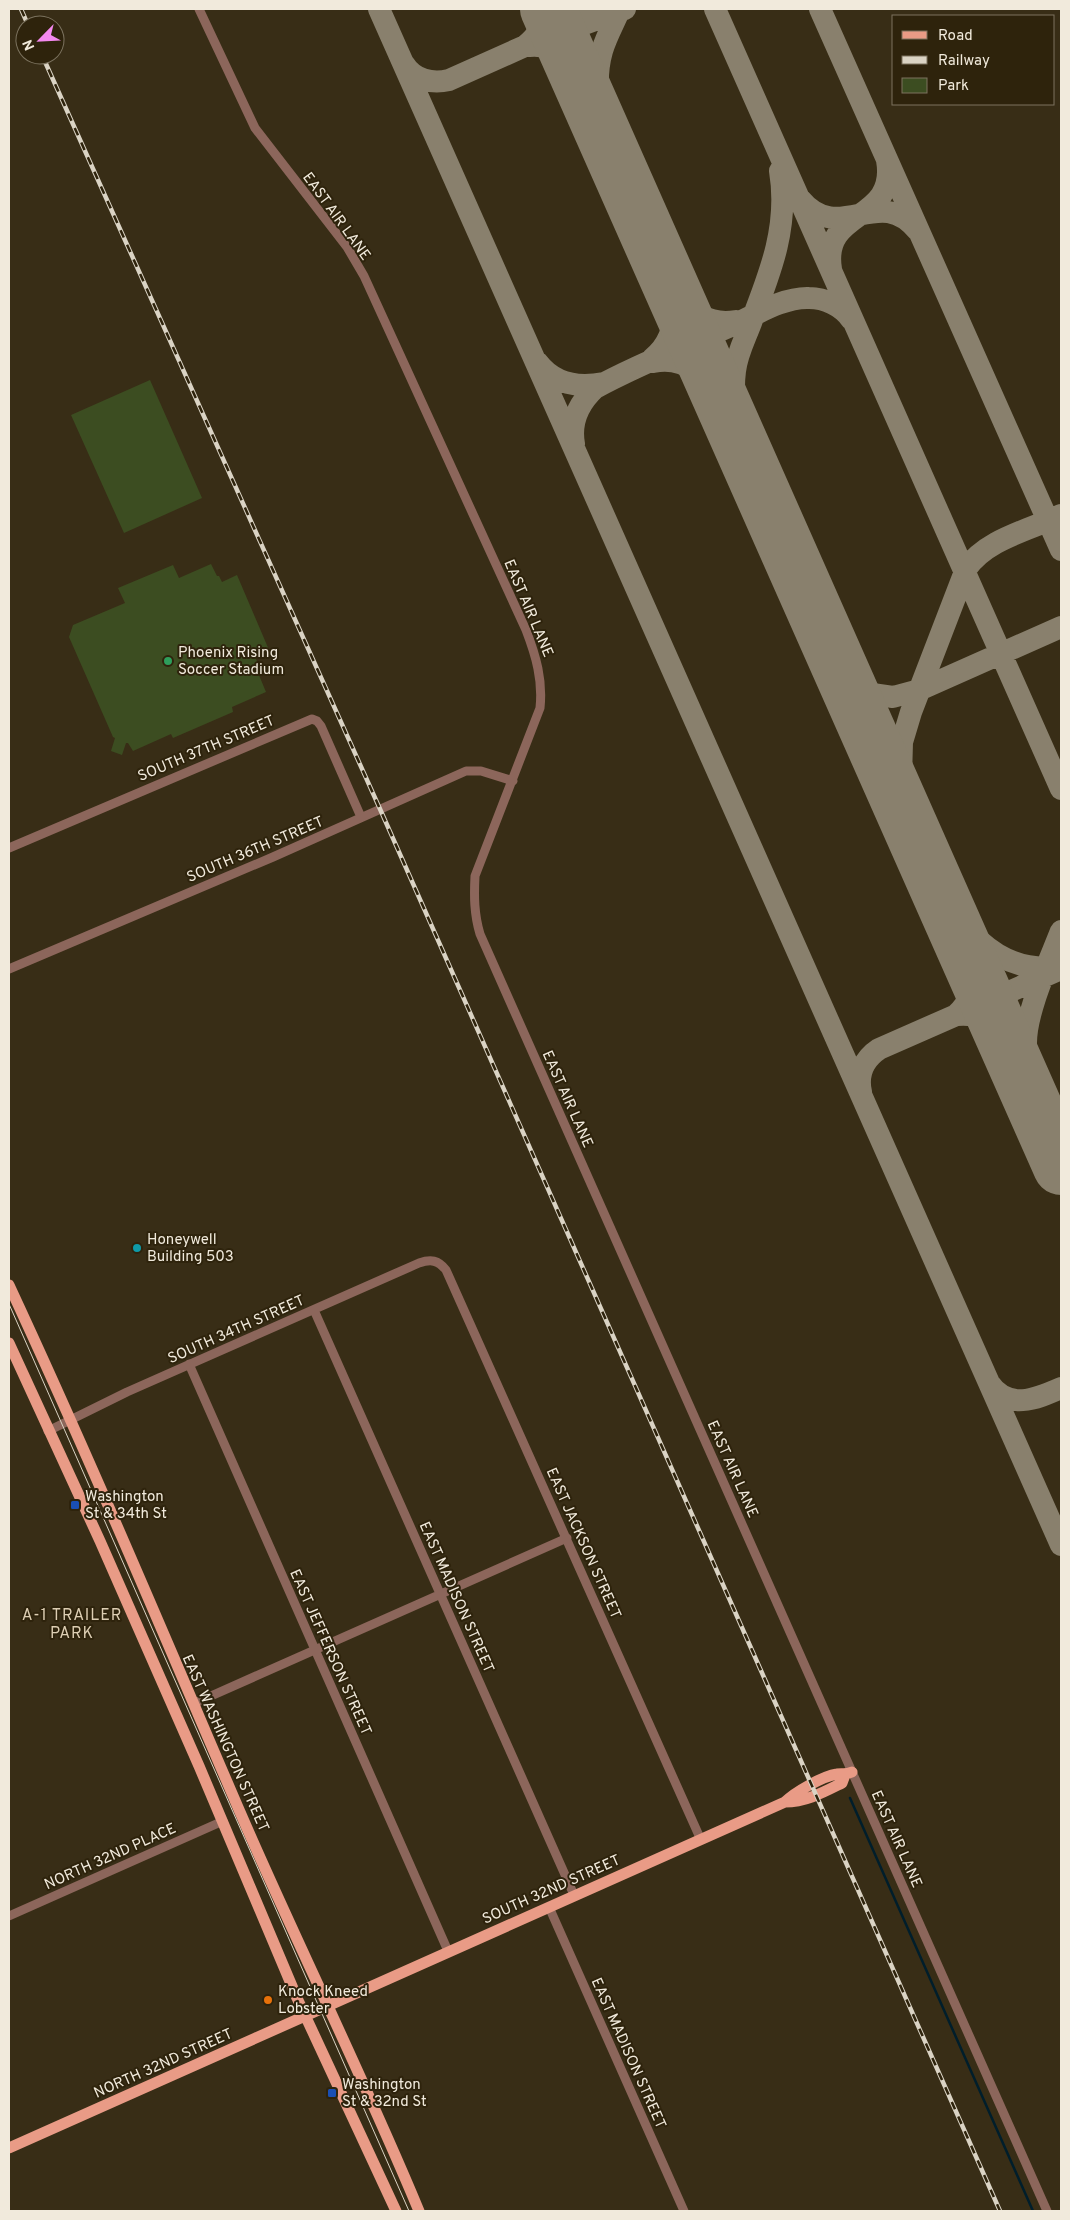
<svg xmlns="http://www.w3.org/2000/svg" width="1070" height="2220" viewBox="0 0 1070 2220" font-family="Overpass,sans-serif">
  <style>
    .green { fill: #3c4d21 }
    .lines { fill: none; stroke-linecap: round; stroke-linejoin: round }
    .stream { stroke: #001e2b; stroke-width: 2.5 }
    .taxiway { stroke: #89806d; stroke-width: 22 }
    .runway { stroke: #89806d; stroke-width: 56 }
    .minor { stroke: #8c665b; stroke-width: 9 }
    .major { stroke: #e99b86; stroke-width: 11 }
    .tram { stroke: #dad3c4; stroke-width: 1 }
    .rail-casing { stroke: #dad3c4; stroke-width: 4.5 }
    .rail { stroke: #2e230c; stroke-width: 2.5; stroke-dasharray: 8; stroke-linecap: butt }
    .leisure-dot { fill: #2e9e5b; stroke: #2e230c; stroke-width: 2 }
    .culture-dot { fill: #0f9aa8; stroke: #2e230c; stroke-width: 2 }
    .transit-dot { fill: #1a4fb4; stroke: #2e230c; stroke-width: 2 }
    .food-dot { fill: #e8710a; stroke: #2e230c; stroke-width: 2 }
    .labels { text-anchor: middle; stroke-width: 4; stroke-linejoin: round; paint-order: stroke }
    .street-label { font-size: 15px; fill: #f1eadc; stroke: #2e230c }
    .poi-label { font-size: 15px; fill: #f1eadc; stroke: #2e230c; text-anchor: start }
    .neighbourhood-label { font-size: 16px; letter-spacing: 1px; fill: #ddceb3; stroke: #2e230c }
  </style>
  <rect width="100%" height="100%" fill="#382d16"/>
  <path class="green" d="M150 380 202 498 124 533 71 415Z
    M211 564 217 576H219L222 582 237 575 269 650 255 657 259 666 256 668 266 692 232 707 233 712 173 738 171 734 133 751 128 743H126L122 755 111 751 115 738 113 737 69 637 73 625 125 603 118 588 173 565 179 578Z"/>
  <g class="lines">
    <path class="stream" d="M850 1798 1033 2211"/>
    <path class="taxiway" d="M379 9 1061 1545
      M560 9 578 16 600 17
      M620 9C614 23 606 37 602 51 590 93 606 135 621 174
      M715 9 1061 789
      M820 9 1061 550
      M525 46C538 36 544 25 543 9
      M529 46C558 43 568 62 581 85
      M404 64C414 80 432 84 449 80L525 46 625 9
      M800 199C840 247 879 182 918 231
      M831 269C821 208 898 223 887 160
      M673 292C690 311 708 326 736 321
      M653 358C674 341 677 317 673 292
      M653 362C688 355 706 378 723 404
      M538 363C554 384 579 388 604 383
      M574 444C570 422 579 403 595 388 639 364 685 346 731 326 754 316 782 297 809 298 825 298 842 306 851 319
      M748 461C739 432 731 402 735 371 737 353 746 337 752 320 771 271 789 225 780 171
      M832 650 843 670 859 687 872 694 893 697 919 690 1061 627
      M917 841 908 814 901 778 902 742 911 712 966 569C986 539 1030 530 1061 515
      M930 873C959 923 993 975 1058 967
      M956 1015C972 1001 973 987 972 967
      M957 1015C979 1013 992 1021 1003 1038
      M861 1092C857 1074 864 1059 879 1049L1061 969
      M1044 1128C1035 1101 1026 1074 1026 1045 1025 1013 1049 962 1061 931
      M989 1383C1008 1411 1036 1399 1061 1388"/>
    <path class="runway" d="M548 9 1061 1167"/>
    <path class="minor" d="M199 9 255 128 347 247 364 276 526 630C536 656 543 680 540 708L475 876C474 896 474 914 480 934L1047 2211
      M9 848 312 719 317 721 321 726 361 817
      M9 969 273 857 466 771H481L513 781
      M314 1310 574 1895
      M189 1364 448 1951
      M48 1431 127 1392 419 1263C431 1259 438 1260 446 1270L701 1840
      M193 1704 567 1538
      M549 1907 684 2211
      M9 1916 223 1821"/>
    <path class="major" d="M9 1285C90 1459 164 1635 240 1812 298 1946 363 2076 419 2211
      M9 1343 100 1541 199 1766 297 1998 396 2211
      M785 1802C806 1802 824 1792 842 1783L845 1775
      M9 2148 785 1802C795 1792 823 1776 837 1774 843 1773 845 1775 852 1772"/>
    <path class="tram" d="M9 1304 409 2211"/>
    <g class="rail-casing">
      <path id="rail" d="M21 9 28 25
        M42 55 380 809 1000 2211"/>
    </g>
    <use href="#rail" class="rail"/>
  </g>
  <circle class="leisure-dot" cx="168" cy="661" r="5"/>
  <circle class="culture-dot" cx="137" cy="1248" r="5"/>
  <g class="transit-dot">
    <rect x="70" y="1500" width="10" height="10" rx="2.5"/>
    <rect x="327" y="2088" width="10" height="10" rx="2.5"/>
  </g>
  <circle class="food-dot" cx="268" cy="2000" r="5"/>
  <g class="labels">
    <g class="street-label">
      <text transform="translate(337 216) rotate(54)" y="5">EAST AIR LANE</text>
      <text transform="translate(529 608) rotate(67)" y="5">EAST AIR LANE</text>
      <text transform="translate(206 748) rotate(-23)" y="5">SOUTH 37TH STREET</text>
      <text transform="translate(255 849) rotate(-23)" y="5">SOUTH 36TH STREET</text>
      <text transform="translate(568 1099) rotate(66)" y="5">EAST AIR LANE</text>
      <text transform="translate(236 1329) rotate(-24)" y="5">SOUTH 34TH STREET</text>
      <text transform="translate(733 1469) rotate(66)" y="5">EAST AIR LANE</text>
      <text transform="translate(584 1543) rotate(66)" y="5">EAST JACKSON STREET</text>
      <text transform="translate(457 1597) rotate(66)" y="5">EAST MADISON STREET</text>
      <text transform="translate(331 1652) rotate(66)" y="5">EAST JEFFERSON STREET</text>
      <text transform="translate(226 1743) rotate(66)" y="5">EAST WASHINGTON STREET</text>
      <text transform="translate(897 1839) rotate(66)" y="5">EAST AIR LANE</text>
      <text transform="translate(110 1856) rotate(-24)" y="5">NORTH 32ND PLACE</text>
      <text transform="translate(551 1889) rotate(-24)" y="5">SOUTH 32ND STREET</text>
      <text transform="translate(629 2053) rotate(66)" y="5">EAST MADISON STREET</text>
      <text transform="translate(163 2063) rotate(-24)" y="5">NORTH 32ND STREET</text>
    </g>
    <g class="poi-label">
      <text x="178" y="657">Phoenix Rising<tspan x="178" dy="17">Soccer Stadium</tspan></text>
      <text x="147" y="1244">Honeywell<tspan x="147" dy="17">Building 503</tspan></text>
      <text x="85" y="1501">Washington<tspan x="85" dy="17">St &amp; 34th St</tspan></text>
      <text x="278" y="1996">Knock Kneed<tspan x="278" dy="17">Lobster</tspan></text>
      <text x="342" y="2089">Washington<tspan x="342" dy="17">St &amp; 32nd St</tspan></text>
    </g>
    <g class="neighbourhood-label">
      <text x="72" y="1620">A-1 TRAILER<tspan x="72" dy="18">PARK</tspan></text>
    </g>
  </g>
  <rect width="1070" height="2220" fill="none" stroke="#f1eadc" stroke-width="20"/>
  <rect x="892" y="15" width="162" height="90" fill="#2e230c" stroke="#7c735f"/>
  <rect x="902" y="31" width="25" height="8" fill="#e99b86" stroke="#7c735f"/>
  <text x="938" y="40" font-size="15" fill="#f1eadc">Road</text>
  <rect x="902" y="56" width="25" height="8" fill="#dad3c4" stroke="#7c735f"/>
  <text x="938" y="65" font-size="15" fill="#f1eadc">Railway</text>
  <rect x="902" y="78" width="25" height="15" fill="#3c4d21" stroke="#7c735f"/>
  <text x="938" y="90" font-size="15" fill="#f1eadc">Park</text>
  <g transform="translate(40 40) rotate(246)"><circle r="24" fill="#2e230c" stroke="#7c735f"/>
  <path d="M0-4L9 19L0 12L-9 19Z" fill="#f489ef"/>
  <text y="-8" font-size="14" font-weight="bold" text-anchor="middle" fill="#f1eadc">N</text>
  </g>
</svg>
